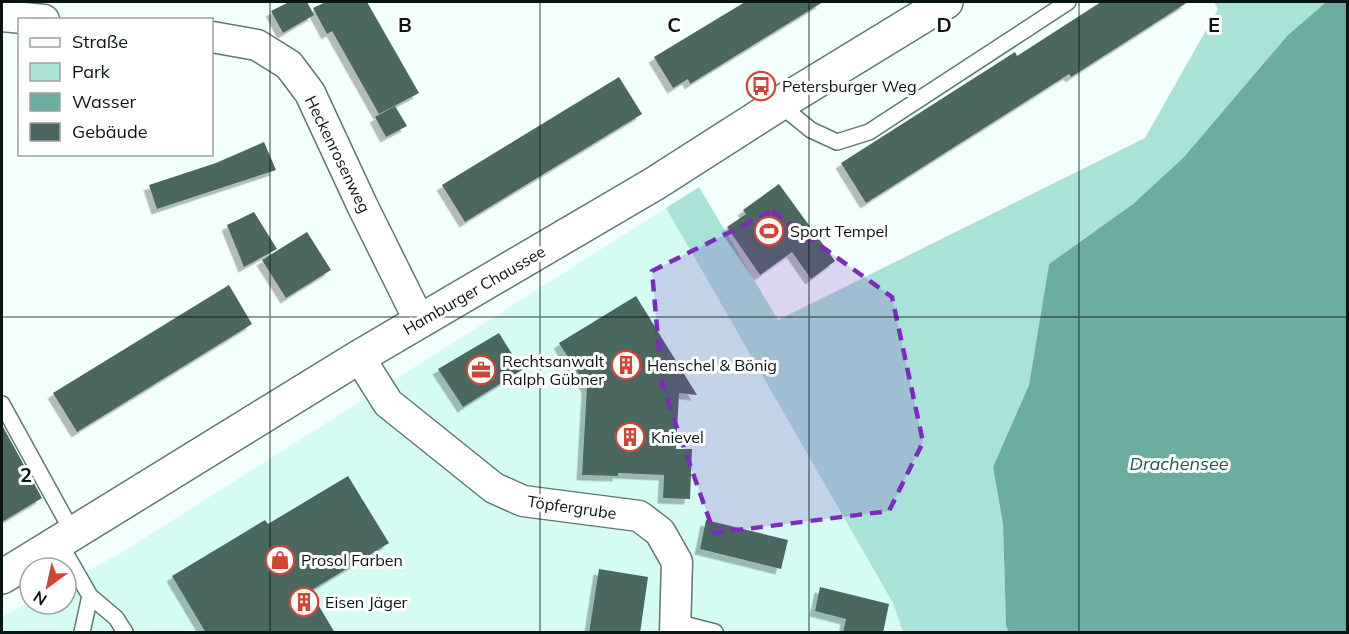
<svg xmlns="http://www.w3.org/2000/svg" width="1349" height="634" viewBox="0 0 1349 634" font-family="Mulish,sans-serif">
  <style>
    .built { fill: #d4fcf3 }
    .green { fill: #a9e3d7 }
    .water { fill: #6bada0 }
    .building { fill: #4c6761; filter: url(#shadow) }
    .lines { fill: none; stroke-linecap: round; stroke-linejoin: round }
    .lane-casing { stroke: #5d7872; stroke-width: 18 }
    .street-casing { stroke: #5d7872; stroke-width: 33 }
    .secondary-casing { stroke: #5d7872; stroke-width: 36 }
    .lane { stroke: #fff; stroke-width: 15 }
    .street { stroke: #fff; stroke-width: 30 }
    .secondary { stroke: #fff; stroke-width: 33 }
    .marked { fill: #7b2cbf; fill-opacity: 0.2; stroke: #7b2cbf; stroke-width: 4.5; stroke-dasharray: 12 8; stroke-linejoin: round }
    .grid { fill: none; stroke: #0a1513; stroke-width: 1.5; stroke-opacity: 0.55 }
    .labels { text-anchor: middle; stroke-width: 6; stroke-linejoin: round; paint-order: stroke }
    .poi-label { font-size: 16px; fill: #0a1513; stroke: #fff; text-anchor: start }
    .street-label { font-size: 16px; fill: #0a1513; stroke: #fff }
    .water-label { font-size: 18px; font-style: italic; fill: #1e564d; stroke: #fff }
    .grid-label { font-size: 20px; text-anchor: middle; font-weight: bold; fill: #0a1513; stroke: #fff; stroke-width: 6; stroke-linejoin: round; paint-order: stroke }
  </style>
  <defs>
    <filter id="shadow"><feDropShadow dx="-5.5" dy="5.5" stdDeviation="0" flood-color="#0004"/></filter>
  </defs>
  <rect width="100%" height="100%" fill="#f3fffc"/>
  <path class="built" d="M666 208 893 603 903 632H2V617L30 602V604H66V582L121 553Z"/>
  <path class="green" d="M1214 2H1326L1287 36 1184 157 1133 204 1049 264 1029 385 993 467 1003 524 1006 625 1009 632H903L893 603 666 208 699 187 778 320 1145 138 1218 9Z"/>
  <path class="water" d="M1326 2H1348L1347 632H1009L1006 626 1003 524 993 467 1029 385 1049 264 1133 204 1184 157 1287 36Z"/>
  <path class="building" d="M289 2H307L314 15 283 33 271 11Z
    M326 2H367L419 93 379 114 332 31 327 34 313 8Z
    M745 2H823L690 84 688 79 673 88 654 57Z
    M1101 2H1188L1071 77 1069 74 866 203 841 163 1015 52 1017 56Z
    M619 77 642 114 465 222 442 185Z
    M395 106 407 126 386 137 375 117Z
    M264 142 276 170 157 209 149 185 216 163Z
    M779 184 835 261 811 279 792 252 760 275 727 227 746 214 743 210Z
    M254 212 277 249 244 267 227 225Z
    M307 232 331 270 286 298 262 260Z
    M229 285 252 324 77 432 53 393Z
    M636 296 697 395 679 393 676 449H692L690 499 663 498 664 475 618 473V476L582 475 587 387 559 343Z
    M499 333 522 370 463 407 438 369Z
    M2 425 42 498 2 522Z
    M348 476 389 543 310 591 335 633H206L172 576 265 520 268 524Z
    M706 520 788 540 781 569 700 549Z
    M599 569 648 577 640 633H589Z
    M820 587 889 604 883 633H843L846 619 815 611Z"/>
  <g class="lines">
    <g class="lane-casing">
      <path id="lane" d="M779 104 811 130 837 142 869 132 1068 2
        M2 404 73 533
        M59 542 90 596 116 618 125 632
        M676 622 715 632
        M82 632 90 596"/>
    </g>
    <g class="street-casing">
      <path id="street" d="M2 16 44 20
        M212 37 257 45 289 65 310 93 362 205 420 322
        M359 357 388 403 494 488 523 501 639 516 660 532 677 562 675 632"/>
    </g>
    <g class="secondary-casing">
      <path id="secondary" d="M2 577 359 357 654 184 779 104 946 2"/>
    </g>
    <use href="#lane" class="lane"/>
    <use href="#street" class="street"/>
    <use href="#secondary" class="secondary"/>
  </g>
  <path class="marked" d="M772 211 892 297 923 442 889 511 714 533 662 385 652 271Z"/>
  <path class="grid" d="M270 2V632M540 2V632M809 2V632M1079 2V632M2 317H1348"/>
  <defs>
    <g id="bus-ring" transform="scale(1.5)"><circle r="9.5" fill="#fff" stroke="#d24533" stroke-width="1.5"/><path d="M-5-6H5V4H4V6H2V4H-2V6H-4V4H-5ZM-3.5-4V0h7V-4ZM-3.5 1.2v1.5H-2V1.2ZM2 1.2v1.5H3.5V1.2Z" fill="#d24533"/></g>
    <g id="stadium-ring" transform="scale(1.5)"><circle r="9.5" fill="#fff" stroke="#d24533" stroke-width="1.5"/><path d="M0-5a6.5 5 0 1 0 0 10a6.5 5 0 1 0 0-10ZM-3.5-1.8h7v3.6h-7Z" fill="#d24533"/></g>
    <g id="building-ring" transform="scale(1.5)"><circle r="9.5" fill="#fff" stroke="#d24533" stroke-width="1.5"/><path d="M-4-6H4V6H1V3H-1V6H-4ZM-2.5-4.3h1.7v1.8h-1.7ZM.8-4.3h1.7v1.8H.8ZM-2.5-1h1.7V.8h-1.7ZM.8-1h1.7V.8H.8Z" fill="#d24533"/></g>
    <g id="office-ring" transform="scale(1.5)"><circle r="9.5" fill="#fff" stroke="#d24533" stroke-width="1.5"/><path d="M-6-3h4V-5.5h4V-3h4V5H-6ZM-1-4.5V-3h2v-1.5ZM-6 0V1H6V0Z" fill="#d24533"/></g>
    <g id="shop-ring" transform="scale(1.5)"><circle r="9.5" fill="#fff" stroke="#d24533" stroke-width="1.5"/><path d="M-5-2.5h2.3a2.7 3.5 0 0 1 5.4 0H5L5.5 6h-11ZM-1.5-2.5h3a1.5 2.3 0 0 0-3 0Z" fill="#d24533"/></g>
  </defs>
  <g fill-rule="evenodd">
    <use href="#bus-ring" x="761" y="86"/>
    <use href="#stadium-ring" x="769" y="231"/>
    <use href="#building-ring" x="626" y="365"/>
    <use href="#office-ring" x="481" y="370"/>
    <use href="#building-ring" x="630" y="437"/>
    <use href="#shop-ring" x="280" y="560"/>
    <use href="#building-ring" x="304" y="602"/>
  </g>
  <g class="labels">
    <g class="poi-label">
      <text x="782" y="92">Petersburger Weg</text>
      <text x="790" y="237">Sport Tempel</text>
      <text x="502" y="367">Rechtsanwalt<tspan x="502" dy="18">Ralph Gübner</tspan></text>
      <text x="647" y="371">Henschel &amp; Bönig</text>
      <text x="651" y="443">Knievel</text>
      <text x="301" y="566">Prosol Farben</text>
      <text x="325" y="608">Eisen Jäger</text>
    </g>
    <g class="street-label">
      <text transform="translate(338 154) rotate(64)" y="6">Heckenrosenweg</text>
      <text transform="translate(474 290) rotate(-30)" y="6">Hamburger Chaussee</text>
      <text transform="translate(572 507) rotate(8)" y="6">Töpfergrube</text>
    </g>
    <g class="water-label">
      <text x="1179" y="470">Drachensee</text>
    </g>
  </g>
  <g class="grid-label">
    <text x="405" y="32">B</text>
    <text x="674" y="32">C</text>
    <text x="944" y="32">D</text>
    <text x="1214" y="32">E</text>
    <text x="26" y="482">2</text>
  </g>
  <rect width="1349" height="634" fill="none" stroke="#0a1513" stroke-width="6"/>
  <rect x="18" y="18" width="195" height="138" fill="#ffffff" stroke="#9da1a1" stroke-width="1.5"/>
  <rect x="30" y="38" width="30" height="9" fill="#ffffff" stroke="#9da1a1" stroke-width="1.5"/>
  <text x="72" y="48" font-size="18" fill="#0a1513">Straße</text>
  <rect x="30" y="63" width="30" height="18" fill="#a9e3d7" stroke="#9da1a1" stroke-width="1.5"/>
  <text x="72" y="78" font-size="18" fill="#0a1513">Park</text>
  <rect x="30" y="93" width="30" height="18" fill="#6bada0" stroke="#9da1a1" stroke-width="1.5"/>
  <text x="72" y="108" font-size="18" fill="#0a1513">Wasser</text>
  <rect x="30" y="123" width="30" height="18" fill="#4c6761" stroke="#9da1a1" stroke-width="1.5"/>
  <text x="72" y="138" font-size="18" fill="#0a1513">Gebäude</text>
  <g transform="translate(48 586) rotate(213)"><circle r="28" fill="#ffffff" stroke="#9da1a1" stroke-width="1.5"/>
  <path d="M0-4.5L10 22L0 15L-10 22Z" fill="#d24533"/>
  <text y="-9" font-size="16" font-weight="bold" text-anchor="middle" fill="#0a1513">N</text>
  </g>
</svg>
